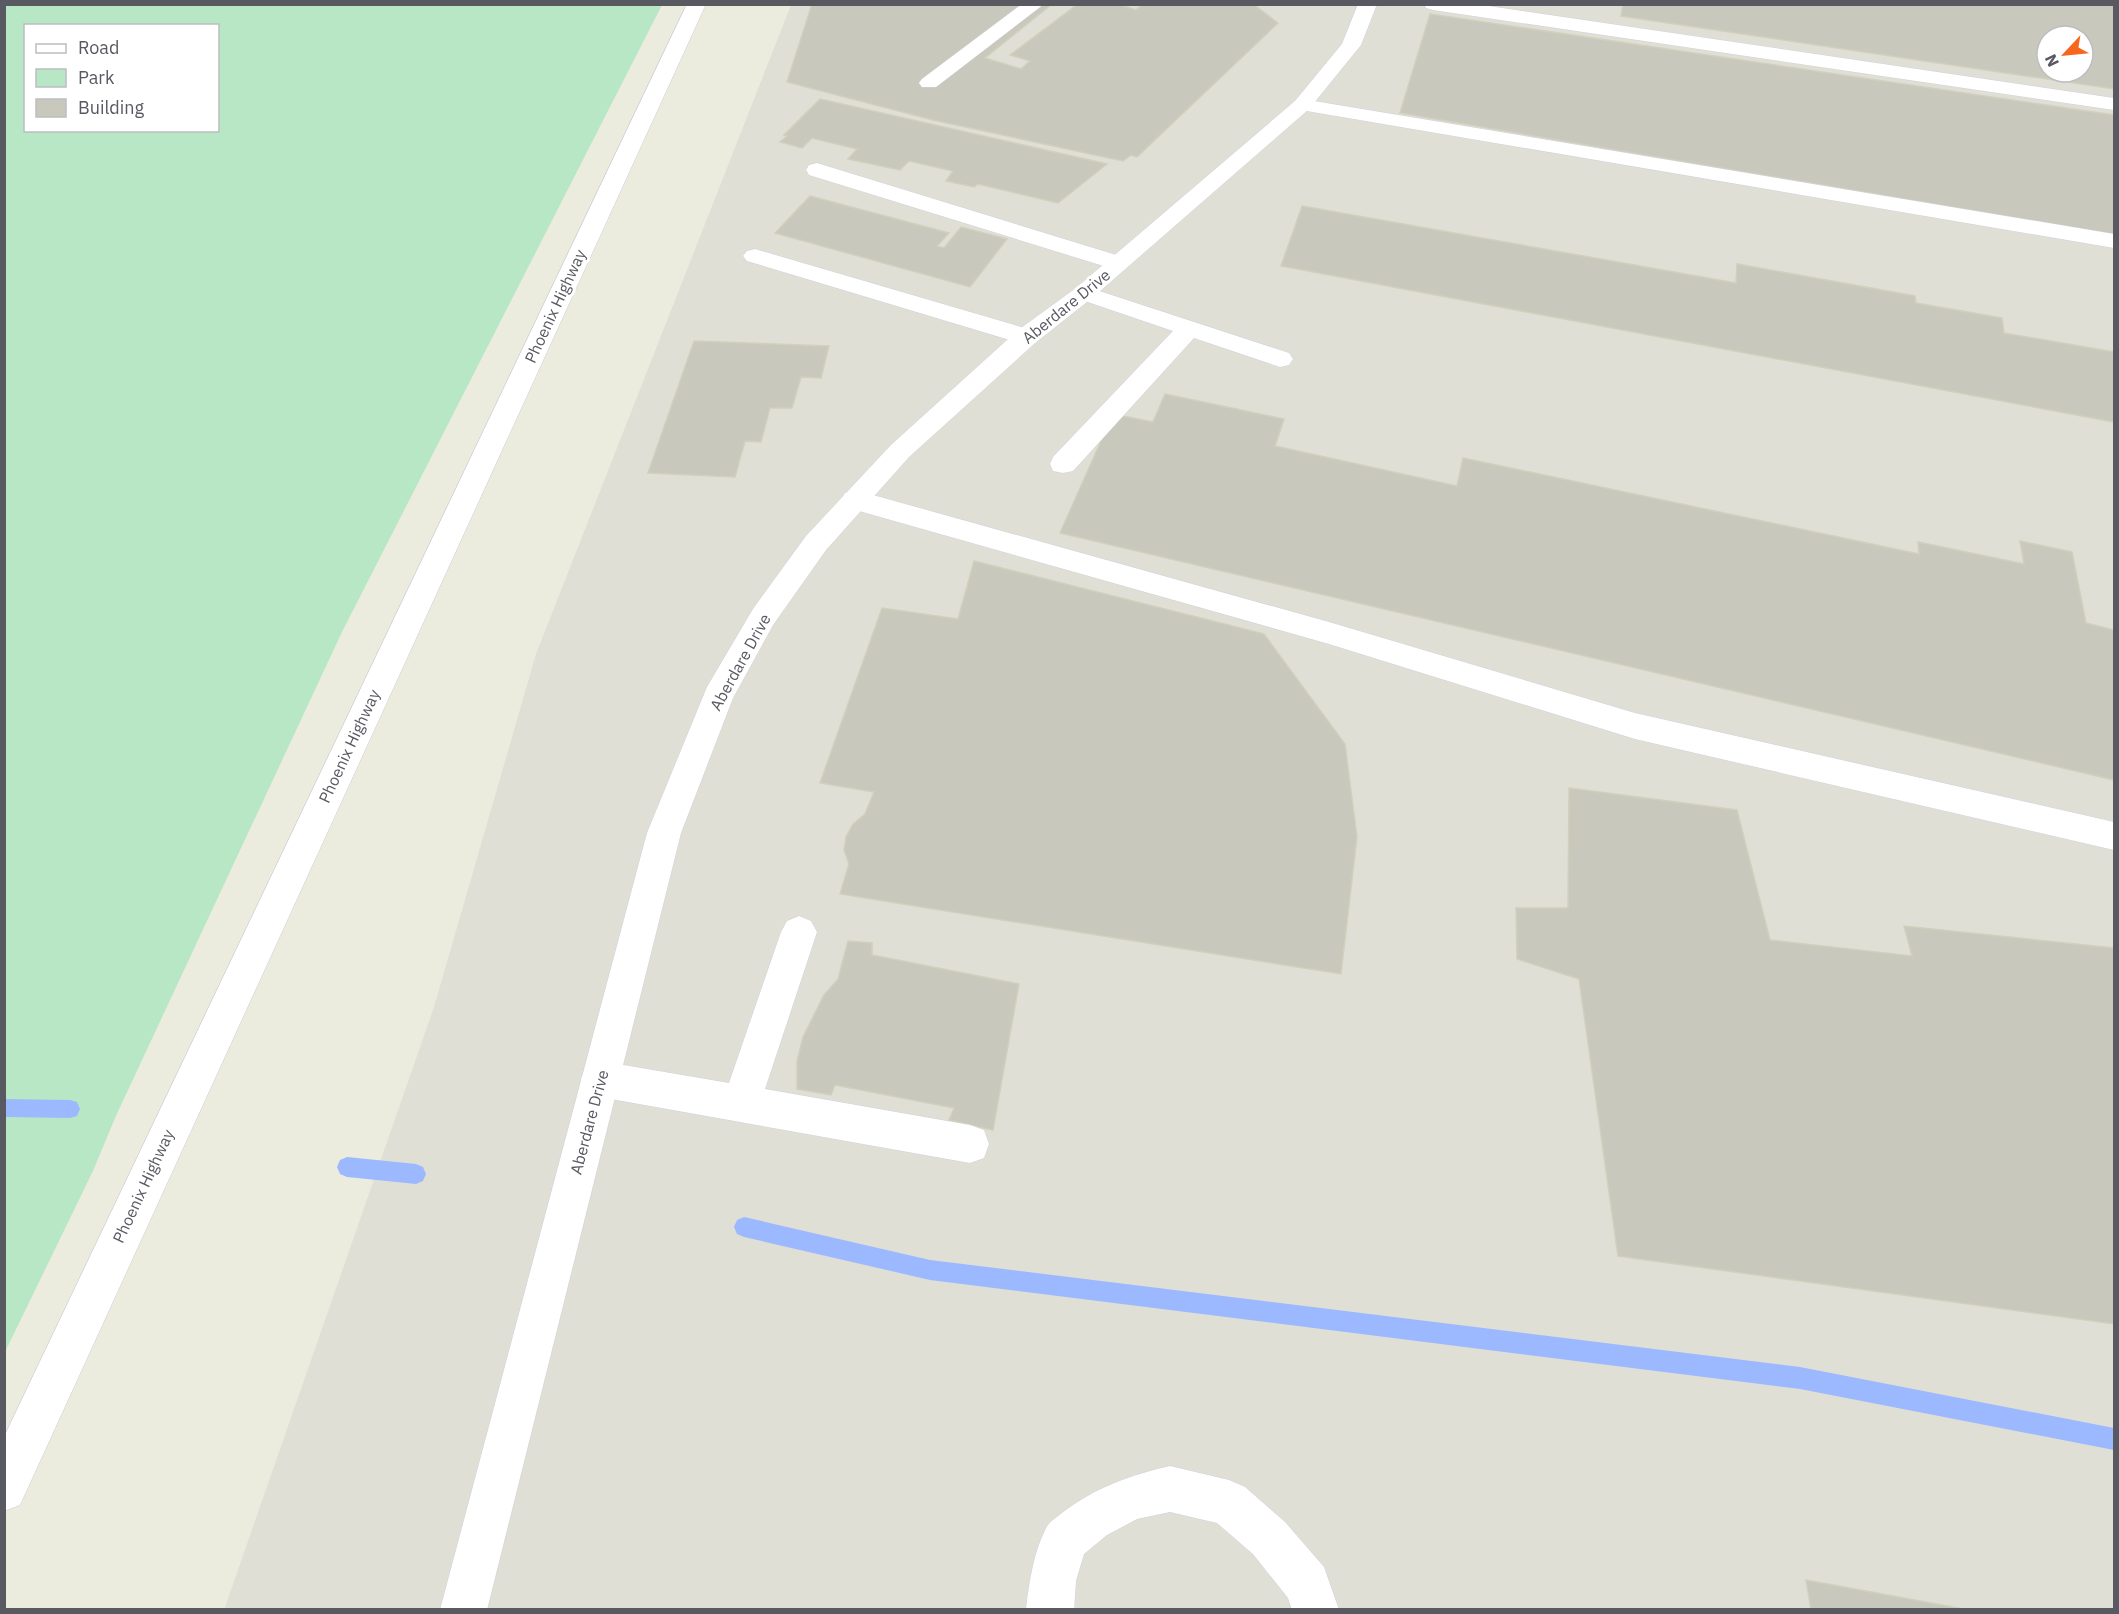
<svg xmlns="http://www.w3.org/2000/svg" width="2119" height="1614" viewBox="0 0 2119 1614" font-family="'IBM Plex Sans',sans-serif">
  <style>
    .industrial { fill: #dfdfd6; fill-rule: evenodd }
    .green { fill: #b8e7c5; fill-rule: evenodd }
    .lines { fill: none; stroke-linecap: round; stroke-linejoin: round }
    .stream { fill: #9cb9ff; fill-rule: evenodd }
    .building { fill: #c9c8bd; stroke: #d1d0bc; stroke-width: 1.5; fill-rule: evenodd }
    .service-casing { stroke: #d2d2da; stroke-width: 1 }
    .minor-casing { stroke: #d2d2da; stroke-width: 1 }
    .secondary-casing { stroke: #cacbd4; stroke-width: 1 }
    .service { fill: #fff; fill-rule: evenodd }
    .minor { fill: #fff; fill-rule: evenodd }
    .secondary { fill: #fff; fill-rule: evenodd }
    .labels { text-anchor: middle; stroke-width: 6; stroke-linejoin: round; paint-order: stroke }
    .street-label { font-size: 16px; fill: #585961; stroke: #fff }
  </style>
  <rect width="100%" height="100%" fill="#ececde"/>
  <path class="industrial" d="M791 5H2114V1609L224 1610 434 1007 536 654ZM2047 36H2083V72H2047Z"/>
  <path class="green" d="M5 4 662 5 342 632 115 1118 93 1171 5 1352ZM26 26H218V130H26Z"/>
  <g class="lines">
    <path class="stream" d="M4 1099 70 1100 77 1102 80 1109 77 1116 70 1118 4 1117Z
      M347 1157 416 1164 423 1167 426 1174 423 1181 416 1184 347 1177 340 1174 337 1167 340 1160Z
      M744 1217 930 1260 1800 1367 2114 1428V1450L1800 1389 930 1280 744 1237 737 1234 734 1227 737 1220Z"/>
  </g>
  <path class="building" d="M812 4H1052L985 58 1021 69 1030 61 1010 55 1078 4H1117L1136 10 1143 4H1253L1278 23 1137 157 1131 155 1123 161 933 120 787 82Z
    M1623 4H2114V89L1621 16ZM2047 36H2083V72H2047Z
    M1430 14 2114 115V235L1400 113Z
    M820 99 1107 164 1058 203 978 184 974 187 946 181 953 171 909 161 900 170 848 159 857 149 812 138 802 148 780 142 787 136 784 135Z
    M810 196 949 233 937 246 944 248 961 227 1007 239 970 287 775 233Z
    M1302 206 1736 283 1737 264 1915 296 1916 303 2002 318 2004 333 2114 352V422L1281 266Z
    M694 341 829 346 821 378 801 377 792 408H770L761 442 745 441 735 477 648 473Z
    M1165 394 1284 419 1275 446 1457 486 1463 458 1919 554 1918 542 2024 564 2020 541 2072 552 2086 623 2114 630V780L1060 533 1113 414 1153 422Z
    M974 561 1264 634 1345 744 1357 837 1341 974 840 894 849 864 844 850 846 837 853 824 865 814 874 792 820 783 882 608 958 619Z
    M1569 788 1737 810 1770 940 1912 956 1904 926 2114 948V1324L1618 1256 1579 979 1517 959 1516 908H1568Z
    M848 941 872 943V955L1019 984 993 1130 949 1120 954 1108 835 1085 831 1095 797 1089V1061L803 1037 824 995 838 979Z
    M1806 1580 1969 1610H1811Z"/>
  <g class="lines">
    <g class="service-casing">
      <path id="service" d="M1022 4H1044L936 87H922L919 83 922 79Z
        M1424 4H1475L2114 98V110L1433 10 1426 8Z
        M1302 99 2114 234V248L1295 109 1292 105 1295 101Z
        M817 163 1126 258 1130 263 1126 268 1118 270 1110 268 809 175 806 170 809 165Z
        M755 249 1035 331 1038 337 1035 343 1026 345 747 261 743 256 747 251Z
        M1084 286 1289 353 1293 359 1289 365 1280 367 1194 338 1073 471 1063 473 1053 471 1050 464 1053 457 1173 331 1076 298 1072 293 1076 288Z
        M855 490 1329 622 1635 713 2114 822V850L1635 739 1329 644 845 507 841 500 845 493Z
        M799 916 811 921 817 932 765 1089 970 1125 984 1130 989 1144 984 1158 970 1163 600 1097 587 1092 581 1079 587 1066 600 1061 729 1083 781 932 787 921Z
        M1170 1466 1229 1480 1245 1487 1285 1522 1324 1567 1339 1610H1292L1288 1598 1253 1554 1217 1523 1170 1512 1137 1519 1107 1535 1084 1554 1076 1581 1074 1610H1026C1029 1583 1034 1549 1048 1525 1051 1521 1057 1517 1062 1513 1094 1488 1131 1475 1170 1466Z"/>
    </g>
    <g class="minor-casing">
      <path id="minor" d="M1358 4H1377L1361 45 1309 109 1092 298 1035 343 909 457 826 550 773 625 733 698 681 833 487 1610H440L647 833 707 687 753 609 806 536 891 445 1017 331 1076 288 1295 101 1342 44Z"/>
    </g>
    <g class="secondary-casing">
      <path id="secondary" d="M687 4H706L20 1505 4 1511V1437Z"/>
    </g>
    <use href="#service" class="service"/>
    <use href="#minor" class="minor"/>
    <use href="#secondary" class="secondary"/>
  </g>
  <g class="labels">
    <g class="street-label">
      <text transform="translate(555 306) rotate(-65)" y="6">Phoenix Highway</text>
      <text transform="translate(1066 306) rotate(-39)" y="6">Aberdare Drive</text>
      <text transform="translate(740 662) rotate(-61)" y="6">Aberdare Drive</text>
      <text transform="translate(349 746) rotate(-65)" y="6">Phoenix Highway</text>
      <text transform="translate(589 1122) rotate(-75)" y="6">Aberdare Drive</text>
      <text transform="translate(143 1186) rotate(-65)" y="6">Phoenix Highway</text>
    </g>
  </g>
  <rect width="2119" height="1614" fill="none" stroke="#585961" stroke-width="12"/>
  <rect x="24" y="24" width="195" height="108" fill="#ffffff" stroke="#bcbdc0" stroke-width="1.5"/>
  <rect x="36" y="44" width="30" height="9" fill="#ffffff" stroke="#bcbdc0" stroke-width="1.5"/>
  <text x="78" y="54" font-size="18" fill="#585961">Road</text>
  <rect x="36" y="69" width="30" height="18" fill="#b8e7c5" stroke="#bcbdc0" stroke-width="1.5"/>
  <text x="78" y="84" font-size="18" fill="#585961">Park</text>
  <rect x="36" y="99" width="30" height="18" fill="#c9c8bd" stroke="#bcbdc0" stroke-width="1.5"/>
  <text x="78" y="114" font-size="18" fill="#585961">Building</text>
  <g transform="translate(2065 54) rotate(244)"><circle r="28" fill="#ffffff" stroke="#bcbdc0" stroke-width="1.5"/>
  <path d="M0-4.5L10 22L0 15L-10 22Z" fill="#f6671b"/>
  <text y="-9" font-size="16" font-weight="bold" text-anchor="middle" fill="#585961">N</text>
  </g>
</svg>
